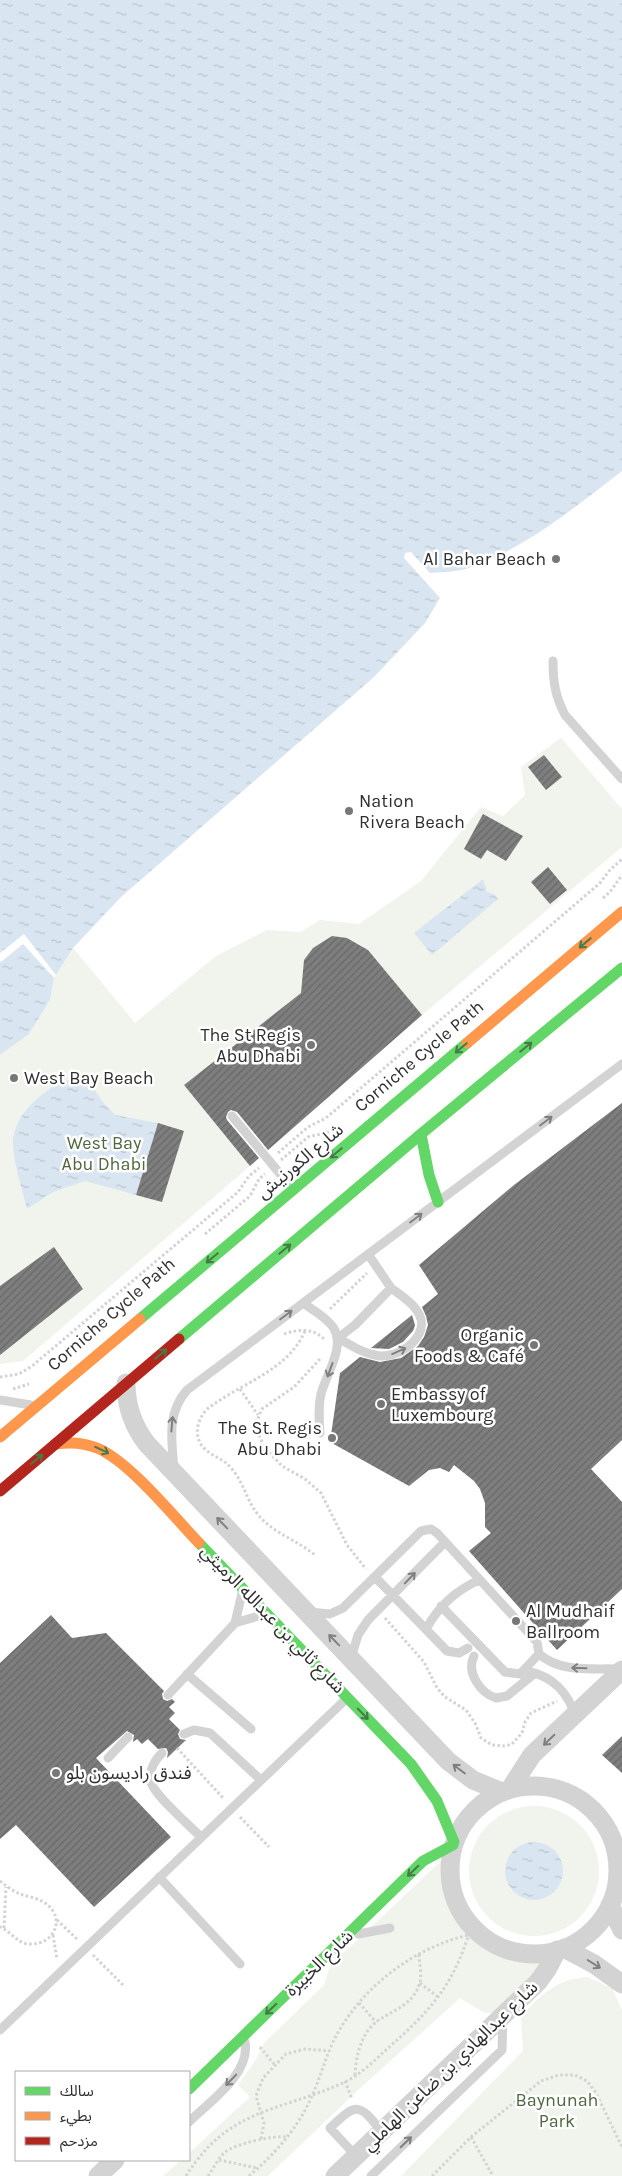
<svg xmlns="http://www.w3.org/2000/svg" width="622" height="2176" viewBox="0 0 622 2176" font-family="Karla,'Noto Sans Arabic',sans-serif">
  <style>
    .green { fill: #f0f4ec }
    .water { fill: url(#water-ripples) }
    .pier { fill: #fff }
    .building { fill: url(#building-hatch) }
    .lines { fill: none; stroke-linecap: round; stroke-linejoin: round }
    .path { stroke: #d3d3d3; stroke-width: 3; stroke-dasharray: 2.5 2.5; stroke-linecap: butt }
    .lane { stroke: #d3d3d3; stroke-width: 9 }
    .street { stroke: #d3d3d3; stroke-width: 19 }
    .fast { stroke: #63d668; stroke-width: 11 }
    .slow { stroke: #ff974d; stroke-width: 11 }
    .jam { stroke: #b3261e; stroke-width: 11 }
    .oneway { stroke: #467a48 }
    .oneway2 { stroke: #808080 }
    .poi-dot { fill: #777; stroke: #fff; stroke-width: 2 }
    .labels { text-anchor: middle; stroke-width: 5; stroke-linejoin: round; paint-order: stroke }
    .poi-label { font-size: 18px; fill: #2e2e2e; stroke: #fff; text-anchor: start }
    .street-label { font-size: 18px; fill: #2e2e2e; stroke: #fff }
    .park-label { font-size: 18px; fill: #4e673e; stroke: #fff }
  </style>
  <defs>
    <pattern id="water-ripples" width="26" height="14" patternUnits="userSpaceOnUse" patternTransform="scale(1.25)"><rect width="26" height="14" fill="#d9e5f0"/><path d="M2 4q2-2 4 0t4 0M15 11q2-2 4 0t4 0" fill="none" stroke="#bbc5ce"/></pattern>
    <pattern id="building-hatch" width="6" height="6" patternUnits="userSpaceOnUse" patternTransform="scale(1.25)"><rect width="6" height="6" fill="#7e7e7e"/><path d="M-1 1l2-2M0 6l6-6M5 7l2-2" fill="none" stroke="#686868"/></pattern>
  </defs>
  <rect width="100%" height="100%" fill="#fff"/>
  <path class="green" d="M561 738 622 809V847L422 1015 367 949 347 938 332 936 313 948 304 960 301 993 184 1085 250 1166 23 1361 0 1364V1055L29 1034 50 1000 54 978 73 948 135 1023 216 956 267 930 301 932 320 920 359 924 421 881 481 807 503 816 525 795 521 767Z
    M469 1871a65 65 0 1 1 130 0a65 65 0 1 1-130 0Z
    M443 1859C445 1896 458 1938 496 1954 512 1960 529 1962 545 1965L496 2013H485L460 1998 357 2091 268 2176H163L181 2160H189V2153L250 2097 238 2085 256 2060 264 2043 324 1985 330 1966Z
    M587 1977 612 1988 622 2010V2176H401L523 2051 521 2016C543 1994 554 1980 587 1977Z"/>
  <path class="water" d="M0 0H622V471C575 507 526 548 469 568 457 572 443 572 430 573L411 552 405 553 404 558 440 598 425 623 374 677 121 897 73 948 54 978 50 1000 29 1034 0 1055Z
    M483 879 487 892 495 895 498 899 432 955 414 933Z
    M78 1077 87 1079 102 1101 115 1115 158 1123 136 1195 85 1181 53 1192 27 1209C22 1188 14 1166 13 1145 12 1112 50 1083 78 1077Z
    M505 1871a29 29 0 1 1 58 0a29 29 0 1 1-58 0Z"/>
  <path class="pier" d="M24 934 56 975 54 978 23 944 1 962 0 961V953Z"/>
  <path class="building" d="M544 755 562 777 546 790 528 767Z
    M483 814 523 836 506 861 487 850 481 859 464 849Z
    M548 867 567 890 550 904 531 882Z
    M332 936 347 938 368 950 422 1015 268 1150 237 1112 231 1110 228 1112 226 1117 227 1120 259 1158 250 1166 184 1085 301 993 304 960 313 948Z
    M622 1103V1440L591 1469 622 1502V1589L557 1650 469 1551 491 1533 485 1527V1503L480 1489 474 1481 454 1465 449 1472 440 1468 429 1470 409 1486 330 1442 340 1373 360 1357 380 1362 401 1358 418 1346 424 1337 428 1325 426 1316 422 1307 438 1294 419 1265 514 1185Z
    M158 1123 184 1131 162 1202 136 1195Z
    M54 1247 83 1289 0 1355V1286Z
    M412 1315 415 1325 413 1331 403 1342 389 1349 371 1348Z
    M51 1615 72 1638 106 1633 164 1691 162 1694 163 1699 167 1701 172 1699 175 1702 169 1707 175 1713 169 1719 180 1730 178 1734 180 1739 186 1740 167 1758 168 1752 166 1748 158 1749 148 1739 142 1744 137 1739 133 1742 134 1735 127 1731 96 1758 171 1837 94 1907 16 1825 0 1839V1663Z
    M622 1736V1773L602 1755Z"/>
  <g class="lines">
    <path class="path" d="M603 898 610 892 622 875
      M278 1153 308 1127 326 1118 600 883 609 871 622 859
      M281 1160 308 1137 329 1132
      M205 1234 250 1196 259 1179 265 1174
      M330 1309 367 1273
      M305 1331C287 1372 240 1383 206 1410 196 1422 193 1439 206 1450 214 1457 224 1459 231 1468 244 1482 247 1503 260 1517 275 1534 299 1541 316 1556
      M284 1334C298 1329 313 1328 324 1339
      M320 1359 294 1387 262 1409 256 1423 257 1431 265 1448 282 1466 305 1479 321 1493 347 1545 366 1569
      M0 1377 19 1374 32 1366 238 1192 249 1176 259 1168
      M13 1389 29 1384
      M240 1389 258 1415
      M385 1618 424 1662 437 1688 445 1697 466 1710 475 1723 481 1738 492 1745 505 1746 512 1744 522 1733 525 1722 531 1713 557 1701
      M177 1748 224 1799
      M240 1817 269 1847
      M0 1881C6 1886 13 1891 20 1894 28 1897 38 1898 45 1903 67 1918 54 1945 30 1944 17 1944 11 1931 0 1927
      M57 1920 78 1940
      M4 1928 6 1887
      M53 1935 57 1959
      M93 1955 123 1985
      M420 1983 438 1997
      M359 2003 376 2022
      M260 2047 274 2064
      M355 2075C356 2054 362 2029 382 2018 397 2009 413 2003 419 1985 423 1977 419 1963 419 1954
      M345 2081 352 2099
      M471 2137 493 2176
      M261 2139 264 2123 256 2096 263 2078 286 2054 305 2049 329 2051
      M219 2160 257 2168
      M186 2176C229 2107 280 2112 345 2082 361 2074 374 2061 387 2049 412 2027 437 2004 453 1973 461 1958 466 1942 472 1927
      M208 2176C213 2169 217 2160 224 2153 233 2144 274 2135 287 2137
      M249 2176C275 2154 298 2128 312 2096 321 2076 326 2055 336 2036 363 1986 415 1947 469 1935
      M432 2176 471 2137 541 2081 559 2075H575L587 2081 596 2093 622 2147"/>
    <path class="lane" d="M553 661C553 681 555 696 565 715L622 779
      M232 1116 291 1187
      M368 1254 391 1288 355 1325 338 1338C351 1345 365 1355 381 1356 404 1357 435 1331 415 1308 409 1300 399 1294 391 1288
      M303 1303C313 1310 326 1317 333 1327 346 1347 326 1374 321 1394 318 1407 319 1419 320 1433
      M0 1400 31 1405
      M174 1470C172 1441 166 1414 187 1390L622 1064
      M375 1577 447 1651 459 1653 468 1648
      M310 1612 330 1614 343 1608 421 1531 431 1529 437 1533 537 1642 539 1654 520 1674 505 1672 441 1606
      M235 1623 242 1593
      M426 1629C439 1606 455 1591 479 1580
      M539 1654C561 1673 592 1668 619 1669
      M474 1656C466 1672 480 1693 496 1698L507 1696 535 1673
      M351 1658 358 1635 368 1620 445 1542
      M530 1672C553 1677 568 1693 575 1715
      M187 1674 251 1729
      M168 1695 235 1623 262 1615
      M184 1734 194 1730 210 1733 261 1780
      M162 1753C155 1760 148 1771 151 1782 154 1795 190 1826 201 1837
      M108 1758 128 1737
      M159 1877 240 1964
      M358 1934 390 1928
      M0 2030 345 1700
      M189 2122C209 2102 251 2074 245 2042
      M356 2156 330 2128C357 2102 359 2103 382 2132
      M371 2176 502 2050 503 2017"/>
    <path class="street" d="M126 1383C126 1407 133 1426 147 1444L448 1761 473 1780 502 1792
      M450 1870a84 84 0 1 1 168 0a84 84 0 1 1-168 0Z
      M510 1789 532 1755 622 1670
      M610 1905 622 1930
      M564 1948 594 1964 622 1984
      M98 2176 115 2160
      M335 2176 538 1982 548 1968 557 1950"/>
    <path class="fast" d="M421 1134 429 1175 438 1202
      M140 1319 467 1043
      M179 1339 421 1134 622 968
      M199 1543 411 1764 437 1801 454 1842
      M189 2089 423 1861 453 1845"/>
    <path class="slow" d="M467 1043 622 912
      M0 1437 140 1319
      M55 1444C69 1442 83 1442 97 1448 129 1461 174 1517 199 1543"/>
    <path class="jam" d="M0 1491 179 1339"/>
  </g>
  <defs><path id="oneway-shaft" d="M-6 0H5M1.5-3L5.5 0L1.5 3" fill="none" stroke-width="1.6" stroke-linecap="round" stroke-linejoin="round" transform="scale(1.25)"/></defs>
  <g class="oneway">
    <use href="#oneway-shaft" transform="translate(585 943) rotate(140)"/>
    <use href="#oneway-shaft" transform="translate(526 1047) rotate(-39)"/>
    <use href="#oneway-shaft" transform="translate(461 1048) rotate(140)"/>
    <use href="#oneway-shaft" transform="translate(336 1153) rotate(140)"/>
    <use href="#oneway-shaft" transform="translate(285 1249) rotate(-40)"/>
    <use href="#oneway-shaft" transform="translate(212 1258) rotate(140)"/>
    <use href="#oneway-shaft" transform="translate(161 1354) rotate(-40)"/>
    <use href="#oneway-shaft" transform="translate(102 1450) rotate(25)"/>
    <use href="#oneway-shaft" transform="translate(37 1459) rotate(-40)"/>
    <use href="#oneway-shaft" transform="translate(363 1714) rotate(46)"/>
    <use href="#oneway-shaft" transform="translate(413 1871) rotate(136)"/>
    <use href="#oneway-shaft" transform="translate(271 2009) rotate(136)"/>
  </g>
  <g class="oneway2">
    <use href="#oneway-shaft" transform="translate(546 1121) rotate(-37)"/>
    <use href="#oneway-shaft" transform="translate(416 1218) rotate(-37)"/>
    <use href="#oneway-shaft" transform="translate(286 1315) rotate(-37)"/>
    <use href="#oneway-shaft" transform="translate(399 1351) rotate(-24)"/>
    <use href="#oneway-shaft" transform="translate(330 1370) rotate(110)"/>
    <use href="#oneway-shaft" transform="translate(172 1424) rotate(-85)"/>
    <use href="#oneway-shaft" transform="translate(222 1523) rotate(-134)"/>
    <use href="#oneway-shaft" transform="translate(410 1578) rotate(-46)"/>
    <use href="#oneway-shaft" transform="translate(334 1640) rotate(-134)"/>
    <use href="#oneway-shaft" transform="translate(579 1668) rotate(-178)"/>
    <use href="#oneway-shaft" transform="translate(549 1740) rotate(136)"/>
    <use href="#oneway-shaft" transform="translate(459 1769) rotate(-143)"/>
    <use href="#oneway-shaft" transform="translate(594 1964) rotate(32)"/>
    <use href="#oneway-shaft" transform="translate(231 2080) rotate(134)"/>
    <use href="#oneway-shaft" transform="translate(406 2142) rotate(-44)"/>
  </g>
  <g class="poi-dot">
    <circle cx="556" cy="559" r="5"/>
    <circle cx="349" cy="811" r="5"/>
    <circle cx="311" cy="1045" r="5"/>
    <circle cx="14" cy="1078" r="5"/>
    <circle cx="534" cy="1345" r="5"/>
    <circle cx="381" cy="1404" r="5"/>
    <circle cx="332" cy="1438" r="5"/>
    <circle cx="516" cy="1621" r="5"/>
    <circle cx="56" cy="1773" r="5"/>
  </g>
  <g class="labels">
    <g class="poi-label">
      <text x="546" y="565" text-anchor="end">Al Bahar Beach</text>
      <text x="359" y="807">Nation<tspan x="359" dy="21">Rivera Beach</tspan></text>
      <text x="301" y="1041" text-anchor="end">The St Regis<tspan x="301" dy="21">Abu Dhabi</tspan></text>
      <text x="24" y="1084">West Bay Beach</text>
      <text x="524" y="1341" text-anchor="end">Organic<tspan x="524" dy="21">Foods &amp; Café</tspan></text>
      <text x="391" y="1400">Embassy of<tspan x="391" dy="21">Luxembourg</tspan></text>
      <text x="322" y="1434" text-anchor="end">The St. Regis<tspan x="322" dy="21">Abu Dhabi</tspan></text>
      <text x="526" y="1617">Al Mudhaif<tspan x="526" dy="21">Ballroom</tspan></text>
      <text x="66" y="1779">فندق راديسون بلو</text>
    </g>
    <g class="street-label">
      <text transform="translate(419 1056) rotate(-40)" y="6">Corniche Cycle Path</text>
      <text transform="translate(300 1161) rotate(-40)" y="6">شارع الكورنيش</text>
      <text transform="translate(111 1314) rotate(-41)" y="6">Corniche Cycle Path</text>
      <text transform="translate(273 1619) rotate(46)" y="6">شارع ثاني بن عبدالله الرميثي</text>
      <text transform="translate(319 1963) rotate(-44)" y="6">شارع الخبيرة</text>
      <text transform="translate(450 2066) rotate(-44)" y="6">شارع عبدالهادي بن ضاعن الهاملي</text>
    </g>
    <g class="park-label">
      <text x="104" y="1149">West Bay<tspan x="104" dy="21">Abu Dhabi</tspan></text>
      <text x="557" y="2106">Baynunah<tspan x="557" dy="21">Park</tspan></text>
    </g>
  </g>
  <rect x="15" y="2071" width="175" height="90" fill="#ffffff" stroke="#ababab"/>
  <rect x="25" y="2087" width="25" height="8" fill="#63d668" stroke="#ababab"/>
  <text x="60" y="2096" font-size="15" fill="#2e2e2e">سالك</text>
  <rect x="25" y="2112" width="25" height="8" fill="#ff974d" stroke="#ababab"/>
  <text x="60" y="2121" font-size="15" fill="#2e2e2e">بطيء</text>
  <rect x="25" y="2137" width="25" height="8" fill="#b3261e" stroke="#ababab"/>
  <text x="60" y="2146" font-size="15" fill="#2e2e2e">مزدحم</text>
</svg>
